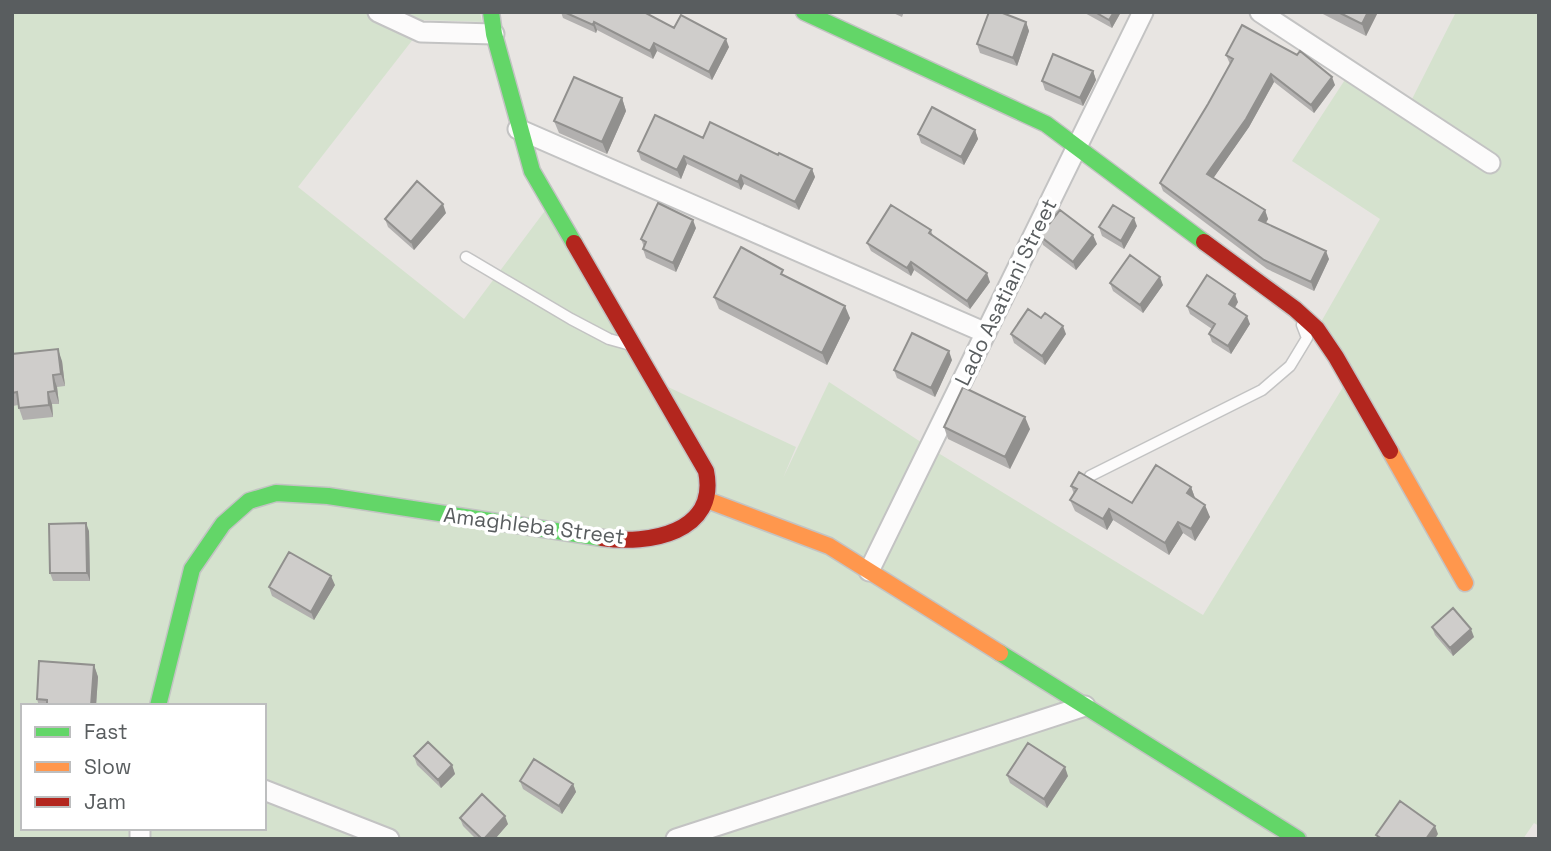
<svg xmlns="http://www.w3.org/2000/svg" width="1551" height="851" viewBox="0 0 1551 851" font-family="'Space Grotesk',sans-serif">
  <style>
    .green { fill: #d5e2ce; fill-rule: evenodd }
    .lines { fill: none; stroke-linecap: round; stroke-linejoin: round }
    .lane-casing { stroke: #c3c3c3; stroke-width: 13 }
    .street-casing { stroke: #c3c3c3; stroke-width: 23 }
    .fast-casing { stroke: #c3c3c3; stroke-width: 19 }
    .slow-casing { stroke: #c3c3c3; stroke-width: 19 }
    .jam-casing { stroke: #c3c3c3; stroke-width: 19 }
    .lane { stroke: #fcfbfb; stroke-width: 10 }
    .street { stroke: #fcfbfb; stroke-width: 19 }
    .fast { stroke: #63d668; stroke-width: 16 }
    .slow { stroke: #ff974d; stroke-width: 16 }
    .jam { stroke: #b3261e; stroke-width: 16 }
    .wall { fill: #b2b0af }
    .shaded-wall { fill: #91908e }
    .building { fill: #cfcdcb; stroke: #91908e; stroke-width: 2 }
    .labels { text-anchor: middle; stroke-width: 7; stroke-linejoin: round; paint-order: stroke }
    .street-label { font-size: 21px; fill: #595d5f; stroke: #fff }
  </style>
  <rect width="100%" height="100%" fill="#e8e5e2"/>
  <path class="green" d="M12 12H480L482 22 424 20 414 38 298 187 464 319 550 204 651 379 796 447 783 478 829 382 930 448 1203 615 1348 379 1317 329 1380 219 1292 161 1350 72 1407 109 1456 12H1539V826L1534 823 1523 839H12ZM23 706H264V828H23Z"/>
  <g class="lines">
    <g class="lane-casing">
      <path id="lane" d="M466 257 571 319 609 339 627 344
        M1090 476 1262 390 1290 366 1307 338 1302 325"/>
    </g>
    <g class="street-casing">
      <path id="street" d="M378 12 421 32 494 34
        M1260 12 1490 163
        M518 129 986 333
        M869 571 1143 12
        M264 790 389 839
        M140 839V828
        M676 839 1085 706"/>
    </g>
    <g class="fast-casing">
      <path id="fast" d="M491 12 494 34 532 171 574 243
        M804 12 1046 124 1204 242
        M1000 653 1298 839
        M158 706 192 569 223 524 249 501 276 493 328 496 602 538"/>
    </g>
    <g class="slow-casing">
      <path id="slow" d="M1390 451 1465 583
        M707 500 829 546 1000 653"/>
    </g>
    <g class="jam-casing">
      <path id="jam" d="M1204 242 1295 309 1317 329 1336 357 1390 451
        M574 243 706 471C719 533 648 545 602 538"/>
    </g>
    <use href="#lane" class="lane"/>
    <use href="#street" class="street"/>
    <use href="#fast" class="fast"/>
    <use href="#slow" class="slow"/>
    <use href="#jam" class="jam"/>
  </g>
  <path class="wall" d="M561 12H644L674 28 729 47 712 80 657 51 653 59 597 30 596 33 563 18Z
    M891 12H904L902 17Z
    M1083 12H1121L1112 28Z
    M1319 12H1378L1366 36Z
    M1026 22 1029 31 1017 66 980 53 977 44Z
    M1226 55 1335 85 1314 113 1274 82 1249 127 1213 178 1265 210 1268 219 1266 223 1329 259 1314 291 1267 269 1163 191 1160 183 1208 104 1230 64Z
    M1093 71 1096 80 1083 106 1045 90 1042 81Z
    M622 98 626 111 607 154 559 133 554 121Z
    M975 130 978 139 964 165 921 143 918 134Z
    M703 138 778 155 812 169 815 177 799 210 744 184 741 190 687 164 681 179 641 160 638 151Z
    M446 213 414 250 388 227 385 219Z
    M1137 226 1124 249 1102 236 1099 227Z
    M696 228 676 272 646 258 643 249 644 247 641 239Z
    M931 230 933 236 990 282 970 309 914 270 911 276 871 251 867 243Z
    M1040 236 1097 244 1076 270 1043 245Z
    M786 277 850 318 827 365 719 309 714 297Z
    M1110 283 1163 285 1143 313 1113 291Z
    M1238 302 1235 308 1250 324 1231 354 1212 342 1209 334 1212 329 1190 314 1187 306Z
    M1011 334H1066L1045 365 1014 343Z
    M952 360 935 397 897 378 894 370Z
    M62 361 65 386 57 387 59 404H52L53 417 23 420 18 405 13 406 12 403V371Z
    M944 427 1030 429 1010 469 948 439Z
    M1071 486 1132 503 1191 487 1195 498 1210 517 1195 541 1183 533 1169 555 1113 520 1107 530 1075 511 1070 500 1074 494Z
    M89 531 90 581H53L50 573Z
    M335 585 314 620 272 596 269 587Z
    M1432 627 1474 637 1453 656 1435 635Z
    M94 665 98 677 96 706H39L37 699Z
    M414 756 452 765 455 774 441 788 417 765Z
    M1007 775 1068 776 1047 808 1010 783Z
    M520 781 573 784 576 792 562 814 523 789Z
    M460 818 508 824 495 839H476L463 826Z"/>
  <path class="shaded-wall" d="M1114 12H1121L1112 28 1109 20Z
    M1368 12H1378L1366 36 1362 24Z
    M594 22 597 30 596 33 593 25Z
    M1026 22 1029 31 1017 66 1013 58Z
    M726 39 729 47 712 80 709 72Z
    M654 43 657 51 653 59 650 51Z
    M1093 71 1096 80 1083 106 1080 98Z
    M1271 74 1274 82 1249 127 1210 183 1207 174Z
    M1332 77 1335 85 1314 113 1311 105Z
    M622 98 626 111 607 154 602 142Z
    M975 130 978 139 964 165 961 157Z
    M684 156 687 164 681 179 677 170Z
    M812 169 815 177 799 210 795 202Z
    M741 175 744 184 741 190 738 182Z
    M443 204 446 213 414 250 411 242Z
    M1265 210 1268 219 1262 229 1259 220Z
    M1134 218 1137 226 1124 249 1121 241Z
    M693 220 696 228 676 272 673 263Z
    M1093 235 1097 244 1076 270 1073 262Z
    M1326 251 1329 259 1314 291 1311 282Z
    M911 262 914 270 911 276 907 268Z
    M987 273 990 282 970 309 967 301Z
    M1160 277 1163 285 1143 313 1140 305Z
    M1235 294 1238 302 1232 312 1229 304Z
    M845 306 850 318 827 365 822 353Z
    M1247 316 1250 324 1231 354 1228 346Z
    M1063 326 1066 334 1045 365 1042 356Z
    M58 349 62 361 65 386 61 374Z
    M949 351 952 360 935 397 931 388Z
    M53 375 57 387 59 404 55 391Z
    M48 392 52 404 53 417 49 405Z
    M1025 417 1030 429 1010 469 1005 457Z
    M1191 487 1195 498 1191 505 1187 493Z
    M1205 505 1210 517 1195 541 1191 529Z
    M1109 509 1113 520 1107 530 1103 519Z
    M1178 522 1183 533 1169 555 1165 543Z
    M86 523 89 531 90 581 87 573Z
    M331 576 335 585 314 620 311 612Z
    M1471 629 1474 637 1453 656 1450 648Z
    M94 665 98 677 96 706H91Z
    M452 765 455 774 441 788 438 780Z
    M1065 767 1068 776 1047 808 1044 799Z
    M573 784 576 792 562 814 559 806Z
    M505 816 508 824 495 839H484Z
    M1435 826 1438 834 1435 839H1426Z"/>
  <path class="building" d="M564 12H644L674 28 681 15 726 39 709 72 654 43 650 51 594 22 593 25Z
    M989 12H1000L1026 22 1013 58 977 44Z
    M1095 12H1114L1109 20Z
    M1338 12H1368L1362 24Z
    M1242 25 1297 55 1300 51 1332 77 1311 105 1271 74 1246 119 1207 174 1265 210 1259 220 1326 251 1311 282 1264 260 1160 183 1208 104 1233 59 1226 55Z
    M1053 54 1093 71 1080 98 1042 81Z
    M574 77 622 98 602 142 554 121Z
    M932 107 975 130 961 157 918 134Z
    M655 115 703 138 710 122 778 155 779 153 812 169 795 202 741 175 738 182 684 156 677 170 638 151Z
    M417 181 443 204 411 242 385 219Z
    M658 203 693 220 673 263 643 249 646 242 641 239Z
    M891 205 931 230 929 233 987 273 967 301 911 262 907 268 867 243Z
    M1113 205 1134 218 1121 241 1099 227Z
    M1060 210 1093 235 1073 262 1040 236Z
    M741 247 783 270 781 274 845 306 822 353 714 297Z
    M1130 255 1160 277 1140 305 1110 283Z
    M1207 275 1235 294 1229 304 1247 316 1228 346 1209 334 1215 324 1187 306Z
    M1028 309 1041 318 1045 313 1063 326 1042 356 1011 334Z
    M912 333 949 351 931 388 894 370Z
    M58 349 61 374 53 375 55 391 48 392 49 405 19 408 17 392 12 393V371H13L12 354Z
    M963 387 1025 417 1005 457 944 427Z
    M1156 465 1191 487 1187 493 1205 505 1191 529 1178 522 1165 543 1109 509 1103 519 1070 500 1077 489 1071 486 1079 472 1132 503Z
    M86 523 87 573H50L49 524Z
    M289 552 331 576 311 612 269 587Z
    M1453 608 1471 629 1450 648 1432 627Z
    M39 661 94 665 91 706H47V700L37 699Z
    M428 742 452 765 438 780 414 756Z
    M1028 743 1065 767 1044 799 1007 775Z
    M534 759 573 784 559 806 520 781Z
    M482 794 505 816 484 839H482L460 818Z
    M1400 801 1435 826 1426 839H1382L1376 835Z"/>
  <g class="labels">
    <g class="street-label">
      <text transform="translate(1006 292) rotate(-64)" y="7">Lado Asatiani Street</text>
      <text transform="translate(534 526) rotate(7)" y="7">Amaghleba Street</text>
    </g>
  </g>
  <rect width="1551" height="851" fill="none" stroke="#595d5f" stroke-width="28"/>
  <rect x="21" y="704" width="245" height="126" fill="#ffffff" stroke="#bdbebf" stroke-width="2"/>
  <rect x="35" y="727" width="35" height="10" fill="#63d668" stroke="#bdbebf" stroke-width="2"/>
  <text x="84" y="739" font-size="21" fill="#595d5f">Fast</text>
  <rect x="35" y="762" width="35" height="10" fill="#ff974d" stroke="#bdbebf" stroke-width="2"/>
  <text x="84" y="774" font-size="21" fill="#595d5f">Slow</text>
  <rect x="35" y="797" width="35" height="10" fill="#b3261e" stroke="#bdbebf" stroke-width="2"/>
  <text x="84" y="809" font-size="21" fill="#595d5f">Jam</text>
</svg>
